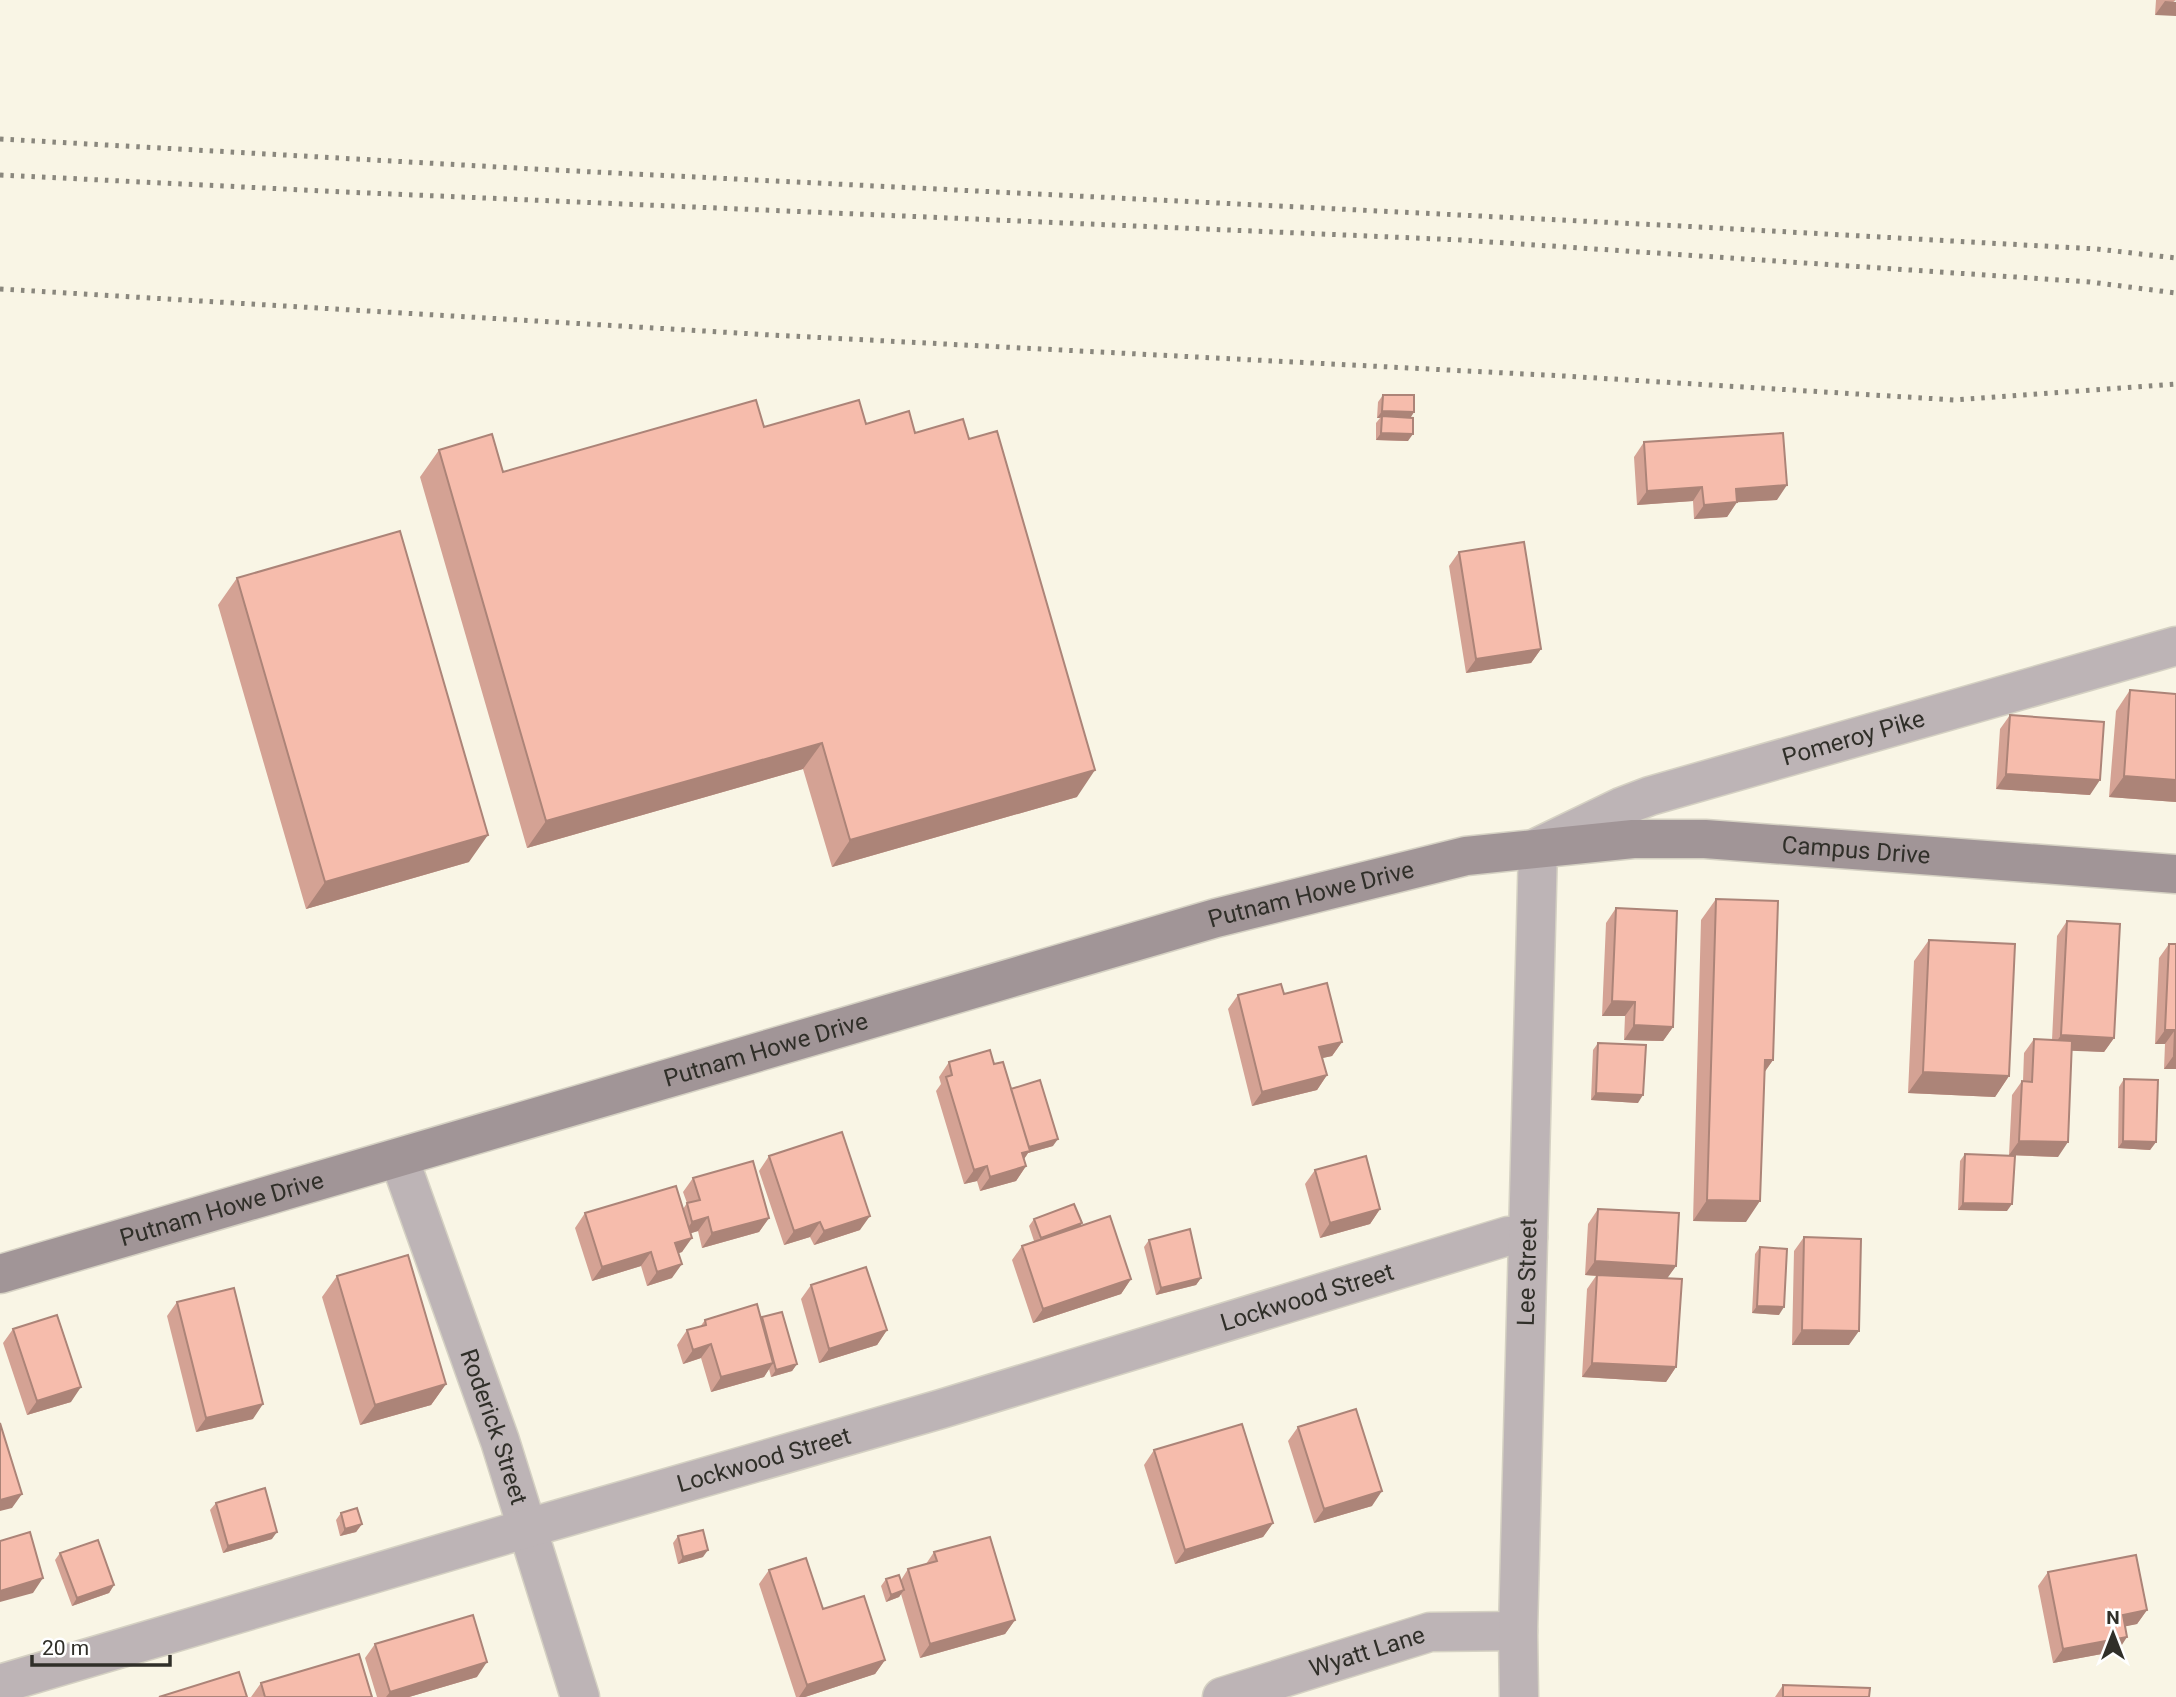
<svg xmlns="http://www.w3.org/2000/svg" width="2176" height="1697" viewBox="0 0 2176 1697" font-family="Roboto,sans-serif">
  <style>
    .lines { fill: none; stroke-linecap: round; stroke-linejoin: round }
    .street-casing { stroke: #d5d1c3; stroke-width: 41 }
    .secondary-casing { stroke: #d5d1c3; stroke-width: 41 }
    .street { stroke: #bdb4b6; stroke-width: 38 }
    .secondary { stroke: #a19597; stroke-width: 38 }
    .rail { stroke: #8a877d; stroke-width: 5; stroke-dasharray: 3.5 7; stroke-linecap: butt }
    .wall { fill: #d4a294 }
    .shaded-wall { fill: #ac8478 }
    .building { fill: #f6bcac; stroke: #ac8478; stroke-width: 2 }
    .labels { text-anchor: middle; stroke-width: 5; stroke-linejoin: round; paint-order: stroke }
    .street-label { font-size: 24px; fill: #302f29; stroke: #fff }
  </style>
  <rect width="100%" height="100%" fill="#f9f5e5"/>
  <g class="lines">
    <g class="street-casing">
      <g id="street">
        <path id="s1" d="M399 1158 500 1441 580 1697"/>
        <path id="s2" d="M0 1684 528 1528 941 1409 1508 1236 1528 1237"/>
        <path id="s3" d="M1222 1697 1430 1632 1518 1631"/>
        <path id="s4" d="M1519 1697 1518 1631 1538 847 1621 807 1650 796 2176 646"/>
      </g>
    </g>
    <g class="secondary-casing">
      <g id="secondary">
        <path id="s5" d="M0 1274 1216 918 1466 856 1633 839H1705L2176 874"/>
      </g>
    </g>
    <use href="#street" class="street"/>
    <use href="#secondary" class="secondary"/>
    <path class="rail" d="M0 139 534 169 1681 226 2097 249 2176 258
      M0 175 345 192 1461 240 2090 282 2176 293
      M0 289 771 335 1564 376 1955 400 2176 384"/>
  </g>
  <path class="wall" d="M2156 0H2176L2155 15Z
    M1383 395 1414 412 1410 418 1408 441 1376 440V423L1380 418H1377L1378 402Z
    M866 424 915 433 1077 797 832 867 803 769 527 848 420 477 439 450 503 472 764 427Z
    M1644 442 1777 500 1737 502 1727 517 1694 519 1693 501 1637 505 1634 457Z
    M1459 552 1541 649 1531 663 1466 673 1449 566Z
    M237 578 469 862 306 909 218 605Z
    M2130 690 2176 694V802L2109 797 2116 711Z
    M2010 715 2090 795 1996 789 2000 729Z
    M1716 899 1773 1060 1764 1073 1746 1222 1693 1221 1701 920Z
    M1616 908 1673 1027 1663 1041 1624 1040 1625 1016H1602L1606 923Z
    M2067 921 2114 1038 2104 1052 2071 1050 2058 1157 2009 1155 2012 1095 2022 1081H2023L2024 1053 2034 1039 2052 1040 2057 936Z
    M1929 940 2009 1076 1995 1097 1908 1093 1914 961Z
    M2169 944H2176V1069H2164L2165 1044H2155L2159 958Z
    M1284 994 1342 1042 1332 1056 1322 1058 1327 1075 1317 1090 1252 1106 1228 1009 1238 995Z
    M1598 1043 1638 1103 1591 1100 1593 1050Z
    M949 1062 994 1064 1011 1089 1053 1146 1028 1153 1024 1159 1026 1166 1016 1181 980 1191 977 1181 964 1184 936 1091 941 1084 939 1077Z
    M2124 1079 2156 1142 2150 1150 2118 1148 2119 1087Z
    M1965 1154 2007 1211 1958 1210 1960 1161Z
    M769 1156 860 1230 814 1245 810 1237 784 1245 759 1171Z
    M1315 1170 1380 1209 1370 1224 1320 1238 1305 1184Z
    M693 1178 769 1218 759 1232 702 1248 698 1231 691 1233 682 1252 678 1253 672 1278 647 1286 641 1266 592 1281 575 1228 585 1213 683 1209 687 1203 683 1192Z
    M1598 1209 1676 1266 1666 1279 1676 1367 1666 1382 1582 1377 1587 1289 1596 1276 1585 1275 1588 1224Z
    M1034 1219 1082 1223 1079 1227 1131 1279 1121 1294 1033 1323 1012 1260 1022 1246 1034 1241 1029 1226Z
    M1804 1237 1849 1345H1792L1794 1251Z
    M1149 1240 1201 1278 1196 1285 1156 1295 1144 1247Z
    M1760 1247 1779 1315 1752 1313 1755 1254Z
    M337 1276 446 1384 431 1405 360 1425 322 1297Z
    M811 1285 887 1330 877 1345 819 1363 801 1299Z
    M177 1302 253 1419 196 1432 167 1316Z
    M762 1317 797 1364 792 1371 771 1377 769 1369 764 1377 711 1392 701 1358 683 1364 677 1345 687 1330 700 1327 705 1320 761 1319Z
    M13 1329 71 1402 27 1415 3 1343Z
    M1298 1427 1372 1506 1314 1523 1288 1441Z
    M1154 1450 1273 1523 1263 1537 1175 1564 1144 1465Z
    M216 1503 272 1539 223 1553 210 1510Z
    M341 1513 362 1524 356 1532 340 1536 336 1520Z
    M678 1536 703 1557 678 1564 673 1543Z
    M934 1552 1015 1620 1005 1634 920 1658 901 1594 899 1597 886 1602 881 1586 886 1579 901 1580 908 1569 926 1564Z
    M60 1553 114 1585 109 1593 72 1606 55 1560Z
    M769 1570 823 1609 885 1660 875 1674 805 1697H796L759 1584Z
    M2048 1572 2147 1610 2137 1624 2125 1626 2118 1651 2053 1663 2038 1586Z
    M375 1644 477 1677 409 1697H377L365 1658Z
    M261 1683 372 1697H251Z
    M1783 1685 1869 1697H1775Z"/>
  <path class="shaded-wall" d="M2165 1 2176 2V16L2155 15Z
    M1382 411 1414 412 1409 420 1382 416 1380 418H1377Z
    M1381 433 1413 434 1408 441 1376 440Z
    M1787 485 1777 500 1726 503 1736 489Z
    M1702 487 1693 501 1637 505 1647 491Z
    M1737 502 1727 517 1694 519 1704 505Z
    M1541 649 1531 663 1466 673 1476 659Z
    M822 743 803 769 527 848 546 821Z
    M1095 770 1077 797 832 867 850 840Z
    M2006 774 2100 780 2090 795 1996 789Z
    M2124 776 2176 780V802L2109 797Z
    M488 835 469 862 306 909 325 882Z
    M1612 1001 1635 1002 1625 1016H1602Z
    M1634 1025 1673 1027 1663 1041 1624 1040Z
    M2165 1030H2175L2165 1044H2155Z
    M2061 1035 2114 1038 2104 1052 2051 1050Z
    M1342 1042 1332 1056 1309 1061 1319 1047Z
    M2174 1055H2176V1069H2164Z
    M1765 1060H1773L1758 1081Z
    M1923 1072 2009 1076 1995 1097 1908 1093Z
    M1327 1075 1317 1090 1252 1106 1262 1092Z
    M1596 1093 1643 1095 1638 1103 1591 1100Z
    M1058 1139 1053 1146 1028 1153 1020 1165 1022 1153 1029 1147Z
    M2019 1141 2068 1142 2058 1157 2009 1155Z
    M2123 1141 2156 1142 2150 1150 2118 1148Z
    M987 1166 977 1181 964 1184 974 1170Z
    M1026 1166 1016 1181 980 1191 990 1177Z
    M1707 1200 1760 1201 1746 1222 1693 1221Z
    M1963 1203 2012 1204 2007 1211 1958 1210Z
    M1380 1209 1370 1224 1320 1238 1330 1223Z
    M870 1216 860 1230 814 1245 824 1231Z
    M708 1217 698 1231 682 1236 692 1222Z
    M769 1218 759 1232 702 1248 712 1233Z
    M820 1222 810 1237 784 1245 794 1231Z
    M1082 1223 1077 1231 1036 1245 1041 1238Z
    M692 1238 682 1252 665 1258 675 1243Z
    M651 1252 641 1266 592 1281 602 1267Z
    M1595 1261 1676 1266 1666 1280 1585 1275Z
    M682 1264 672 1278 647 1286 657 1272Z
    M1201 1278 1196 1285 1156 1295 1161 1288Z
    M1131 1279 1121 1294 1033 1323 1043 1309Z
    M1757 1306 1784 1307 1779 1315 1752 1313Z
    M887 1330 877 1345 819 1363 829 1349Z
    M1802 1330 1859 1331 1849 1345H1792Z
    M711 1344 701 1358 683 1364 693 1350Z
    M773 1363 764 1377 711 1392 721 1377Z
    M1592 1363 1676 1367 1666 1382 1582 1377Z
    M797 1364 792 1371 771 1377 776 1370Z
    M446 1384 431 1405 360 1425 375 1405Z
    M81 1387 71 1402 27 1415 37 1401Z
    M263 1404 253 1419 196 1432 206 1418Z
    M1382 1491 1372 1506 1314 1523 1324 1509Z
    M22 1494 12 1508 0 1511V1500Z
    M1273 1523 1263 1537 1175 1564 1185 1550Z
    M362 1524 356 1532 340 1536 345 1529Z
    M277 1532 272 1539 223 1553 228 1546Z
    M708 1550 703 1557 678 1564 683 1557Z
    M43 1578 33 1593 0 1602V1591Z
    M114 1585 109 1593 72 1606 77 1598Z
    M904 1590 899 1597 886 1602 891 1595Z
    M2147 1610 2137 1624 2113 1629 2123 1615Z
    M1015 1620 1005 1634 920 1658 930 1644Z
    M2127 1637 2118 1651 2053 1663 2063 1649Z
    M885 1660 875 1674 805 1697H799L807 1685Z
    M487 1662 477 1677 409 1697H386L390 1692Z"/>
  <path class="building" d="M1383 395H1414V412L1382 411Z
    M756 400 764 427 859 400 866 424 909 411 915 433 963 419 969 439 997 431 1095 770 850 840 822 743 546 821 439 450 492 434 503 472Z
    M1382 416 1413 418V434L1381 433Z
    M1783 433 1787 485 1736 489 1737 502 1704 505 1702 487 1647 491 1644 442Z
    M400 531 488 835 325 882 237 578Z
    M1524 542 1541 649 1476 659 1459 552Z
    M2130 690 2176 694V780L2124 776Z
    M2010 715 2104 722 2100 780 2006 774Z
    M1716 899 1778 901 1773 1060H1765L1760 1201 1707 1200Z
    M1616 908 1677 911 1673 1027 1634 1025 1635 1002 1612 1001Z
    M2067 921 2120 924 2114 1038 2061 1035Z
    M1929 940 2015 944 2009 1076 1923 1072Z
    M2169 944H2176V1055H2174L2175 1030H2165Z
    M1327 983 1342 1042 1319 1047 1327 1075 1262 1092 1238 995 1281 984 1284 994Z
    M2034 1039 2072 1041 2068 1142 2019 1141 2022 1081 2032 1082Z
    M1598 1043 1646 1045 1643 1095 1596 1093Z
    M990 1050 994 1064 1003 1062 1030 1151 1022 1153 1026 1166 990 1177 987 1166 974 1170 946 1077 952 1075 949 1062Z
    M2124 1079 2158 1080 2156 1142 2123 1141Z
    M1040 1080 1058 1139 1029 1147 1011 1089Z
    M842 1132 870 1216 824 1231 820 1222 794 1231 769 1156Z
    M1965 1154 2015 1156 2012 1204 1963 1203Z
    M1366 1156 1380 1209 1330 1223 1315 1170Z
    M753 1161 769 1218 712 1233 708 1217 692 1222 687 1203 700 1200 693 1178Z
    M676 1186 692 1238 675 1243 682 1264 657 1272 651 1252 602 1267 585 1213Z
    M1074 1204 1082 1223 1041 1238 1034 1219Z
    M1598 1209 1679 1213 1676 1266 1595 1261Z
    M1110 1216 1131 1279 1043 1309 1022 1246Z
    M1190 1229 1201 1278 1161 1288 1149 1240Z
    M1804 1237 1861 1239 1859 1331 1802 1330Z
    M1760 1247 1787 1249 1784 1307 1757 1306Z
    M408 1255 446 1384 375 1405 337 1276Z
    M866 1267 887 1330 829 1349 811 1285Z
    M1597 1275 1682 1279 1676 1367 1592 1363Z
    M234 1288 263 1404 206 1418 177 1302Z
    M757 1304 773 1363 721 1377 711 1344 693 1350 687 1330 706 1325 705 1320Z
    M782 1312 797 1364 776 1370 762 1317Z
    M57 1315 81 1387 37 1401 13 1329Z
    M1356 1409 1382 1491 1324 1509 1298 1427Z
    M0 1423 22 1494 0 1500Z
    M1242 1424 1273 1523 1185 1550 1154 1450Z
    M265 1488 277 1532 228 1546 216 1503Z
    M357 1508 362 1524 345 1529 341 1513Z
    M703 1530 708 1550 683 1557 678 1536Z
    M30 1532 43 1578 0 1591V1541Z
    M990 1537 1015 1620 930 1644 908 1569 937 1561 934 1552Z
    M98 1540 114 1585 77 1598 60 1553Z
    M2136 1555 2147 1610 2123 1615 2127 1637 2063 1649 2048 1572Z
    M806 1558 823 1609 864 1596 885 1660 807 1685 769 1570Z
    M899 1575 904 1590 891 1595 886 1579Z
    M473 1615 487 1662 390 1692 375 1644Z
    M359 1654 372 1697H265L261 1683Z
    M239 1672 247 1697H159Z
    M1783 1685 1870 1688 1869 1697H1783Z"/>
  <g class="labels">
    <g class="street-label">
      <text dy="8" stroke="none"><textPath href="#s4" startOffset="1185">Pomeroy Pike</textPath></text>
      <text dy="8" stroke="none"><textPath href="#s5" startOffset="1916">Campus Drive</textPath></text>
      <text dy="8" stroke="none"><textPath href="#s5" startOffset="1365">Putnam Howe Drive</textPath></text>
      <text dy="8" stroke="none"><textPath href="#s5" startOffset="798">Putnam Howe Drive</textPath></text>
      <text dy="8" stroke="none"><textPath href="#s5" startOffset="231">Putnam Howe Drive</textPath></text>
      <text dy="8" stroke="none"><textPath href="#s4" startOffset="425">Lee Street</textPath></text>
      <text dy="8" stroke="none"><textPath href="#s2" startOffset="1363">Lockwood Street</textPath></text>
      <text dy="8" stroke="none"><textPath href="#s1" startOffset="285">Roderick Street</textPath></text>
      <text dy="8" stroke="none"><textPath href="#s2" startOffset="796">Lockwood Street</textPath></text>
      <text dy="8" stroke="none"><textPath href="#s3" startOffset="152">Wyatt Lane</textPath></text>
    </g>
  </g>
  <g transform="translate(2113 1634)" stroke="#ffffff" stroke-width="5" paint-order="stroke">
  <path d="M0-5L12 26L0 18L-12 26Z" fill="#302f29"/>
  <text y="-10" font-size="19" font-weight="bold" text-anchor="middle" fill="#302f29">N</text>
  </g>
  <path d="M32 1655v10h138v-10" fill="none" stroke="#302f29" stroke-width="3.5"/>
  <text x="42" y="1655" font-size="21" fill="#302f29" stroke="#ffffff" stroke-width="5" paint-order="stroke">20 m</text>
</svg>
